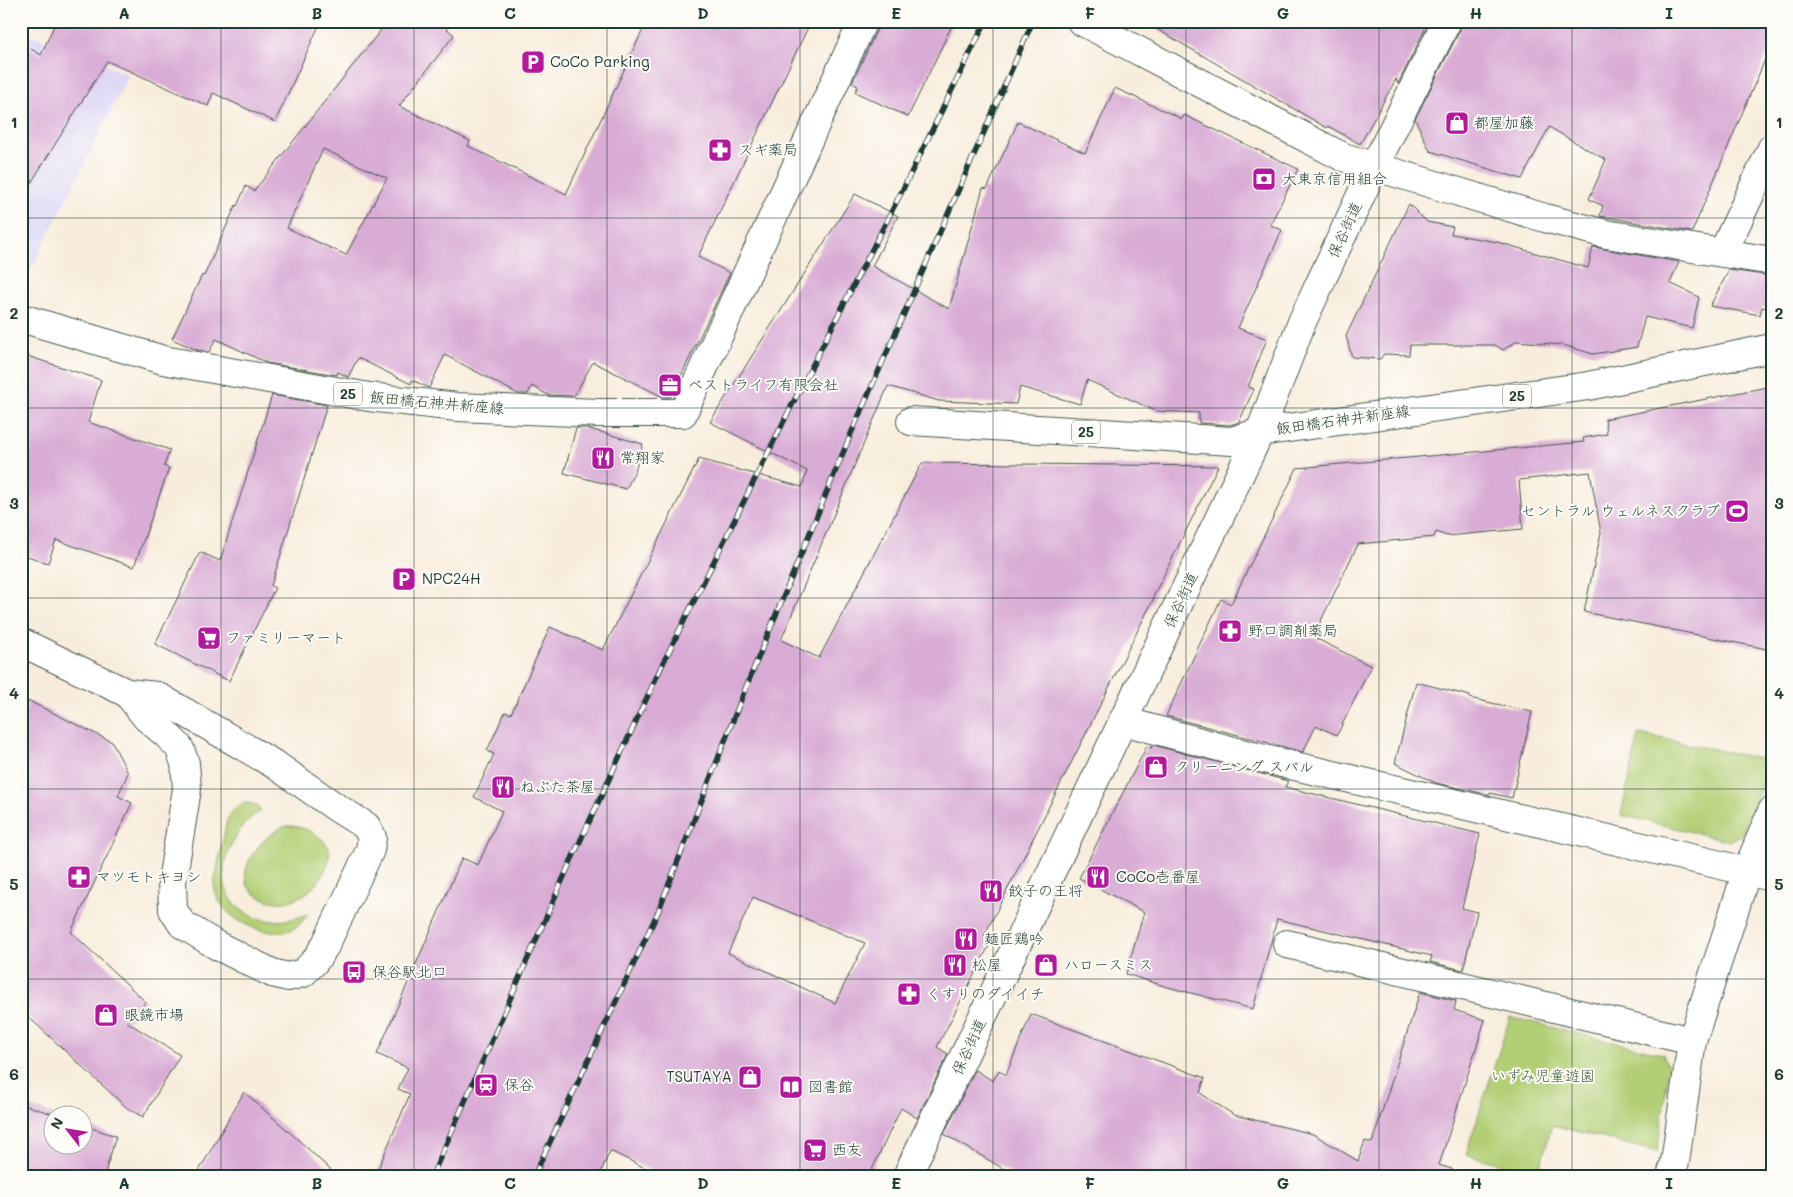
<svg xmlns="http://www.w3.org/2000/svg" width="1793" height="1197" viewBox="0 0 1793 1197" font-family="Mali,'Klee One',sans-serif">
  <style>
    .built { fill: #ddd5f6 }
    .green { fill: #b2cf75; stroke: #688654 }
    .building { fill: #d9acd5; fill-rule: evenodd }
    .lines { fill: none; stroke-linecap: round; stroke-linejoin: round }
    .street-casing { stroke: #40574d; stroke-width: 30 }
    .secondary-casing { stroke: #40574d; stroke-width: 30 }
    .primary-casing { stroke: #40574d; stroke-width: 30 }
    .street { stroke: #fff; stroke-width: 28 }
    .secondary { stroke: #fff; stroke-width: 28 }
    .primary { stroke: #fff; stroke-width: 28 }
    .rail-casing { stroke: #1f3d34; stroke-width: 5.5 }
    .rail { stroke: #fdfcf7; stroke-width: 4; stroke-dasharray: 11; stroke-linecap: butt }
    .grid { fill: none; stroke: #1f3d34; stroke-width: 1; stroke-opacity: 0.55 }
    .labels { text-anchor: middle; stroke-width: 4; stroke-linejoin: round; paint-order: stroke }
    .shield { fill: #fdfcf7; stroke: #62766e; stroke-width: 1 }
    .shield-label { font-size: 14px; font-weight: bold; fill: #1f3d34 }
    .poi-label { font-size: 15px; fill: #1f3d34; stroke: #fdfcf7; text-anchor: start }
    .street-label { font-size: 15px; fill: #1f3d34; stroke: #fdfcf7 }
    .park-label { font-size: 15px; fill: #446244; stroke: #fdfcf7 }
    .neatline { fill: none; stroke: #1f3d34; stroke-width: 2 }
    .grid-label { font-size: 16px; text-anchor: middle; font-weight: bold; fill: #1f3d34 }
  </style>
  <rect width="100%" height="100%" fill="#fdfcf7"/>
  <filter id="ink" filterUnits="userSpaceOnUse"><feTurbulence type="fractalNoise" baseFrequency=".02" numOctaves="2"/><feDisplacementMap in="SourceGraphic" scale="10" xChannelSelector="R" yChannelSelector="G"/><feConvolveMatrix kernelMatrix="1 2 1 2 8 2 1 2 1" color-interpolation-filters="sRGB"/></filter>
  <filter id="wash" filterUnits="userSpaceOnUse"><feTurbulence type="fractalNoise" baseFrequency=".0096" numOctaves="4" result="noise"/><feDisplacementMap in="SourceGraphic" scale="20" xChannelSelector="R" yChannelSelector="G"/><feGaussianBlur stdDeviation="1.12" result="paint"/><feColorMatrix in="noise" values="0 0 0 0 0 0 0 0 0 0 0 0 0 0 0 0 0 1.4 0 .05"/><feComposite in="paint" operator="in"/></filter>
  <g filter="url(#wash)">
    <rect width="100%" height="100%" fill="#f8eddc"/>
    <path class="built" d="M23 31 129 75 21 289V34Z"/>
    <path class="green" d="M1639 734 1772 761 1742 834 1730 841 1621 815Z
      M244 803C251 803 258 804 261 811 249 817 241 827 235 838 201 895 251 938 308 914 304 919 301 925 295 928 267 943 214 916 214 884L227 820C231 812 235 807 244 803Z
      M286 826C298 826 305 828 315 834 319 837 326 842 328 847 331 853 329 860 327 866 319 888 293 909 267 900 222 885 257 837 286 826Z
      M1510 1017 1663 1054 1669 1069 1657 1152 1552 1125 1538 1175 1466 1154Z"/>
    <g id="blocks">
      <path class="building" d="M56 21H321L275 122 213 93 208 106 107 61 21 199V43L41 55Z
        M388 21H438L454 35 399 106 470 141 468 146 566 194 647 21H811L698 257 730 273 671 397H663L593 362 574 396 548 395 532 386 528 394H518L445 355 429 388 412 380 411 384 358 358 348 377 338 372 337 375 267 363 216 339 209 352 197 350 172 339 202 275 204 276 236 205 237 206 246 186 254 191ZM323 149 387 178 346 255 287 228Z
        M881 21H954L908 117 855 92 858 86 852 83Z
        M1143 21H1429L1398 84 1396 79 1360 144 1328 126 1327 128Z
        M1462 21H1772V43L1692 232 1600 216 1603 206 1589 199 1606 160 1549 127 1522 179 1430 151 1415 119 1461 28Z
        M1115 88 1182 119 1184 115 1298 169 1270 225 1282 230 1238 328 1267 339 1248 387 1254 389 1239 422 1230 425 1199 423V413L1156 411 1087 380 1080 404 1020 387 1016 404 939 401 888 386 781 640 819 658 922 463 1218 466 1153 597 1154 598 984 936 992 940 937 1047 948 1054 917 1118 901 1108 869 1176H662L610 1151 599 1176H375L410 1094 398 1089 408 1068 377 1054 462 858 478 865 502 811 474 797 494 754 487 751 505 712 511 714 550 627 603 650 699 459 802 487 807 471 710 422 855 194 898 216 872 266 949 309 983 188 987 189 1018 122 1085 153ZM753 897 865 943 835 1003 728 953Z
        M1409 204 1427 222 1453 227 1451 234 1497 242 1588 268 1593 247 1679 262 1670 283 1699 297 1692 328 1645 317 1637 347 1593 354 1563 345 1517 341 1503 350 1495 345H1410L1409 355 1384 354 1380 359 1352 357 1346 336Z
        M1729 270 1772 276V309L1762 307 1760 315 1710 306Z
        M21 354 101 380 88 422 170 450 164 466 169 468 134 567 56 540 48 563 21 554Z
        M1772 386V650L1584 612 1601 533 1590 472 1519 480 1523 529 1447 536 1436 532 1434 537 1358 544 1313 637 1371 666 1337 735 1316 726 1303 752 1166 716 1221 599 1231 604 1297 468 1584 442 1583 438 1607 434 1605 419Z
        M272 395 327 405 271 586 275 588 229 681 155 644 200 552 220 561Z
        M576 428H586L643 444 635 471 626 489 564 473Z
        M1416 682 1470 696 1469 698 1532 712 1512 798 1490 793V795L1436 783 1395 763Z
        M29 701 112 742 128 773 118 796 132 803 71 932 146 1002 127 1022 180 1055 143 1117 127 1108 21 1010V721Z
        M1153 745 1288 781 1285 787 1480 834 1462 908 1477 912 1463 970 1430 962 1432 956 1277 919 1253 1009 1164 986 1126 974 1144 912 1079 878 1147 746 1152 748Z
        M1420 992 1456 1001 1454 1010 1485 1020 1439 1165 1452 1169 1451 1176H1016L944 1134 975 1070 993 1081 999 1070 1006 1075 1031 1014 1205 1078 1200 1093 1234 1115 1313 1134 1358 1161 1365 1141 1372 1143Z
        M244 1092 304 1145 337 1176H196Z
        M21 1104 53 1114 52 1144H82V1125L116 1136 104 1176H21Z"/>
    </g>
  </g>
  <g filter="url(#ink)">
    <use href="#blocks" fill-opacity="0" stroke="#40574d" stroke-width="1"/>
    <g class="lines">
      <g class="street-casing">
        <path id="street" d="M1081 21 1343 157 1545 218 1606 234 1772 261
          M1723 252 1772 148
          M683 413 863 21
          M127 693 157 696 277 766 337 808 366 826 372 837 370 850 325 946 315 961 303 973 288 977 272 973 216 945 182 924 173 910 172 882 187 789 185 763 179 747 166 734 146 717Z
          M1123 721 1256 757 1772 877
          M1287 944 1692 1041
          M1671 1176 1675 1162 1692 1041 1747 871 1772 811"/>
      </g>
      <g class="secondary-casing">
        <path id="secondary" d="M21 642 127 693
          M907 1176 1260 432 1302 322 1375 165 1447 21"/>
      </g>
      <g class="primary-casing">
        <path id="primary" d="M21 318 163 360 369 397 457 407 599 413H683
          M911 421 1232 441 1260 432 1588 386 1772 348"/>
      </g>
      <use href="#street" class="street"/>
      <use href="#secondary" class="secondary"/>
      <use href="#primary" class="primary"/>
      <g class="rail-casing">
        <path id="rail" d="M432 1176 570 863 664 661 793 403 902 191 986 21
          M534 1176 658 912 744 692 850 436 1033 21"/>
      </g>
      <use href="#rail" class="rail"/>
    </g>
  </g>
  <path class="grid" d="M221 21V1176M414 21V1176M607 21V1176M800 21V1176M993 21V1176M1186 21V1176M1379 21V1176M1572 21V1176M21 218H1772M21 408H1772M21 598H1772M21 789H1772M21 979H1772"/>
  <defs>
    <g id="parking-square" transform="scale(1.25)"><rect x="-9" y="-9" width="18" height="18" rx="4" fill="#b5179e" stroke="#fdfcf7"/><path d="M-3.5-5.5H1a3.5 3.5 0 0 1 0 7H-1V5.5H-3.5ZM-1-3.4V-.6H.8a1.4 1.4 0 0 0 0-2.8Z" fill="#fff"/></g>
    <g id="shop-square" transform="scale(1.25)"><rect x="-9" y="-9" width="18" height="18" rx="4" fill="#b5179e" stroke="#fdfcf7"/><path d="M-5-2.5h2.3a2.7 3.5 0 0 1 5.4 0H5L5.5 6h-11ZM-1.5-2.5h3a1.5 2.3 0 0 0-3 0Z" fill="#fff"/></g>
    <g id="pharmacy-square" transform="scale(1.25)"><rect x="-9" y="-9" width="18" height="18" rx="4" fill="#b5179e" stroke="#fdfcf7"/><path d="M-2-6h4v4h4v4h-4v4h-4v-4h-4v-4h4Z" fill="#fff"/></g>
    <g id="bank-square" transform="scale(1.25)"><rect x="-9" y="-9" width="18" height="18" rx="4" fill="#b5179e" stroke="#fdfcf7"/><path d="M-6-4H6V4H-6ZM0-2.3a2.3 2.3 0 1 0 0 4.6a2.3 2.3 0 1 0 0-4.6Z" fill="#fff"/></g>
    <g id="office-square" transform="scale(1.25)"><rect x="-9" y="-9" width="18" height="18" rx="4" fill="#b5179e" stroke="#fdfcf7"/><path d="M-6-3h4V-5.5h4V-3h4V5H-6ZM-1-4.5V-3h2v-1.5ZM-6 0V1H6V0Z" fill="#fff"/></g>
    <g id="restaurant-square" transform="scale(1.25)"><rect x="-9" y="-9" width="18" height="18" rx="4" fill="#b5179e" stroke="#fdfcf7"/><path d="M-5-6h1v4h1v-4h1v4h1v-4h1v5L-1.5 .5V6h-2V.5L-5-1ZM5-6V6H3V1.5H1.5Q1.5-4 5-6Z" fill="#fff"/></g>
    <g id="stadium-square" transform="scale(1.25)"><rect x="-9" y="-9" width="18" height="18" rx="4" fill="#b5179e" stroke="#fdfcf7"/><path d="M0-5a6.5 5 0 1 0 0 10a6.5 5 0 1 0 0-10ZM-3.5-1.8h7v3.6h-7Z" fill="#fff"/></g>
    <g id="supermarket-square" transform="scale(1.25)"><rect x="-9" y="-9" width="18" height="18" rx="4" fill="#b5179e" stroke="#fdfcf7"/><path d="M-6-5.5h2.5l.6 2H6L4.5 2H-2.5L-4.4-4H-6ZM-1.5 3.2a1.3 1.3 0 1 0 .1 0ZM3 3.2a1.3 1.3 0 1 0 .1 0Z" fill="#fff"/></g>
    <g id="bus-square" transform="scale(1.25)"><rect x="-9" y="-9" width="18" height="18" rx="4" fill="#b5179e" stroke="#fdfcf7"/><path d="M-5-6H5V4H4V6H2V4H-2V6H-4V4H-5ZM-3.5-4V0h7V-4ZM-3.5 1.2v1.5H-2V1.2ZM2 1.2v1.5H3.5V1.2Z" fill="#fff"/></g>
    <g id="station-square" transform="scale(1.25)"><rect x="-9" y="-9" width="18" height="18" rx="4" fill="#b5179e" stroke="#fdfcf7"/><path d="M-3-6H3Q5-6 5-4V2Q5 4 3 4L4.5 6H3L1.5 4h-3L-3 6H-4.5L-3 4Q-5 4-5 2V-4Q-5-6-3-6ZM-3.5-4v3h7v-3ZM-3.5 1v1.5H-2V1ZM2 1v1.5H3.5V1Z" fill="#fff"/></g>
    <g id="library-square" transform="scale(1.25)"><rect x="-9" y="-9" width="18" height="18" rx="4" fill="#b5179e" stroke="#fdfcf7"/><path d="M-6-4Q-3-5.5-.7-3.5V5Q-3 3-6 4ZM6-4Q3-5.5 .7-3.5V5Q3 3 6 4Z" fill="#fff"/></g>
  </defs>
  <g fill-rule="evenodd">
    <use href="#parking-square" x="533" y="62"/>
    <use href="#shop-square" x="1457" y="123"/>
    <use href="#pharmacy-square" x="720" y="150"/>
    <use href="#bank-square" x="1264" y="179"/>
    <use href="#office-square" x="670" y="385"/>
    <use href="#restaurant-square" x="603" y="458"/>
    <use href="#stadium-square" x="1737" y="511"/>
    <use href="#parking-square" x="404" y="579"/>
    <use href="#pharmacy-square" x="1230" y="631"/>
    <use href="#supermarket-square" x="209" y="638"/>
    <use href="#shop-square" x="1156" y="767"/>
    <use href="#restaurant-square" x="503" y="787"/>
    <use href="#pharmacy-square" x="79" y="877"/>
    <use href="#restaurant-square" x="1098" y="877"/>
    <use href="#restaurant-square" x="991" y="891"/>
    <use href="#restaurant-square" x="966" y="939"/>
    <use href="#restaurant-square" x="955" y="965"/>
    <use href="#shop-square" x="1046" y="965"/>
    <use href="#bus-square" x="354" y="972"/>
    <use href="#pharmacy-square" x="909" y="994"/>
    <use href="#shop-square" x="106" y="1015"/>
    <use href="#shop-square" x="750" y="1077"/>
    <use href="#station-square" x="486" y="1085"/>
    <use href="#library-square" x="791" y="1087"/>
    <use href="#supermarket-square" x="815" y="1150"/>
  </g>
  <g class="labels">
    <g class="shield">
      <rect x="334" y="382.5" width="28" height="23" rx="4"/>
      <rect x="1503" y="384.5" width="28" height="23" rx="4"/>
      <rect x="1072" y="420.5" width="28" height="23" rx="4"/>
    </g>
    <g class="shield-label">
      <text x="348" y="399">25</text>
      <text x="1517" y="401">25</text>
      <text x="1086" y="437">25</text>
    </g>
    <g class="poi-label">
      <text x="550" y="67">CoCo Parking</text>
      <text x="1474" y="128">都屋加藤</text>
      <text x="738" y="155">スギ薬局</text>
      <text x="1282" y="184">大東京信用組合</text>
      <text x="688" y="390">ベストライフ有限会社</text>
      <text x="620" y="463">常翔家</text>
      <text x="1720" y="516" text-anchor="end">セントラル ウェルネスクラブ</text>
      <text x="422" y="584">NPC24H</text>
      <text x="1248" y="636">野口調剤薬局</text>
      <text x="226" y="643">ファミリーマート</text>
      <text x="1174" y="772">クリーニング スバル</text>
      <text x="520" y="792">ねぶた茶屋</text>
      <text x="96" y="882">マツモトキヨシ</text>
      <text x="1116" y="882">CoCo壱番屋</text>
      <text x="1008" y="896">餃子の王将</text>
      <text x="984" y="944">麺匠鶏吟</text>
      <text x="972" y="970">松屋</text>
      <text x="1064" y="970">ハロースミス</text>
      <text x="372" y="977">保谷駅北口</text>
      <text x="926" y="999">くすりのダイイチ</text>
      <text x="124" y="1020">眼鏡市場</text>
      <text x="732" y="1082" text-anchor="end">TSUTAYA</text>
      <text x="504" y="1090">保谷</text>
      <text x="808" y="1092">図書館</text>
      <text x="832" y="1155">西友</text>
    </g>
    <g class="street-label">
      <text transform="translate(1345 230) rotate(-65)" y="5">保谷街道</text>
      <text transform="translate(437 403) rotate(5)" y="5">飯田橋石神井新座線</text>
      <text transform="translate(1343 420) rotate(-8)" y="5">飯田橋石神井新座線</text>
      <text transform="translate(1181 600) rotate(-65)" y="5">保谷街道</text>
      <text transform="translate(969 1047) rotate(-65)" y="5">保谷街道</text>
    </g>
    <g class="park-label">
      <text x="1543" y="1081">いずみ児童遊園</text>
    </g>
  </g>
  <rect width="1793" height="1197" fill="none" stroke="#fdfcf7" stroke-width="55"/>
  <g transform="translate(68 1130) rotate(301)"><circle r="24" fill="#fdfcf7" stroke="#a4b0a9"/>
  <path d="M0-4L9 19L0 12L-9 19Z" fill="#b5179e"/>
  <text y="-8" font-size="14" font-weight="bold" text-anchor="middle" fill="#1f3d34">N</text>
  </g>
  <rect x="28" y="28" width="1738" height="1142" class="neatline"/>
  <g class="grid-label">
    <text x="124" y="19">A</text>
    <text x="317" y="19">B</text>
    <text x="510" y="19">C</text>
    <text x="703" y="19">D</text>
    <text x="896" y="19">E</text>
    <text x="1090" y="19">F</text>
    <text x="1283" y="19">G</text>
    <text x="1476" y="19">H</text>
    <text x="1669" y="19">I</text>
    <text x="14" y="128">1</text>
    <text x="1779" y="128">1</text>
    <text x="14" y="319">2</text>
    <text x="1779" y="319">2</text>
    <text x="14" y="509">3</text>
    <text x="1779" y="509">3</text>
    <text x="14" y="699">4</text>
    <text x="1779" y="699">4</text>
    <text x="14" y="890">5</text>
    <text x="1779" y="890">5</text>
    <text x="14" y="1080">6</text>
    <text x="1779" y="1080">6</text>
    <text x="124" y="1189">A</text>
    <text x="317" y="1189">B</text>
    <text x="510" y="1189">C</text>
    <text x="703" y="1189">D</text>
    <text x="896" y="1189">E</text>
    <text x="1090" y="1189">F</text>
    <text x="1283" y="1189">G</text>
    <text x="1476" y="1189">H</text>
    <text x="1669" y="1189">I</text>
  </g>
</svg>
